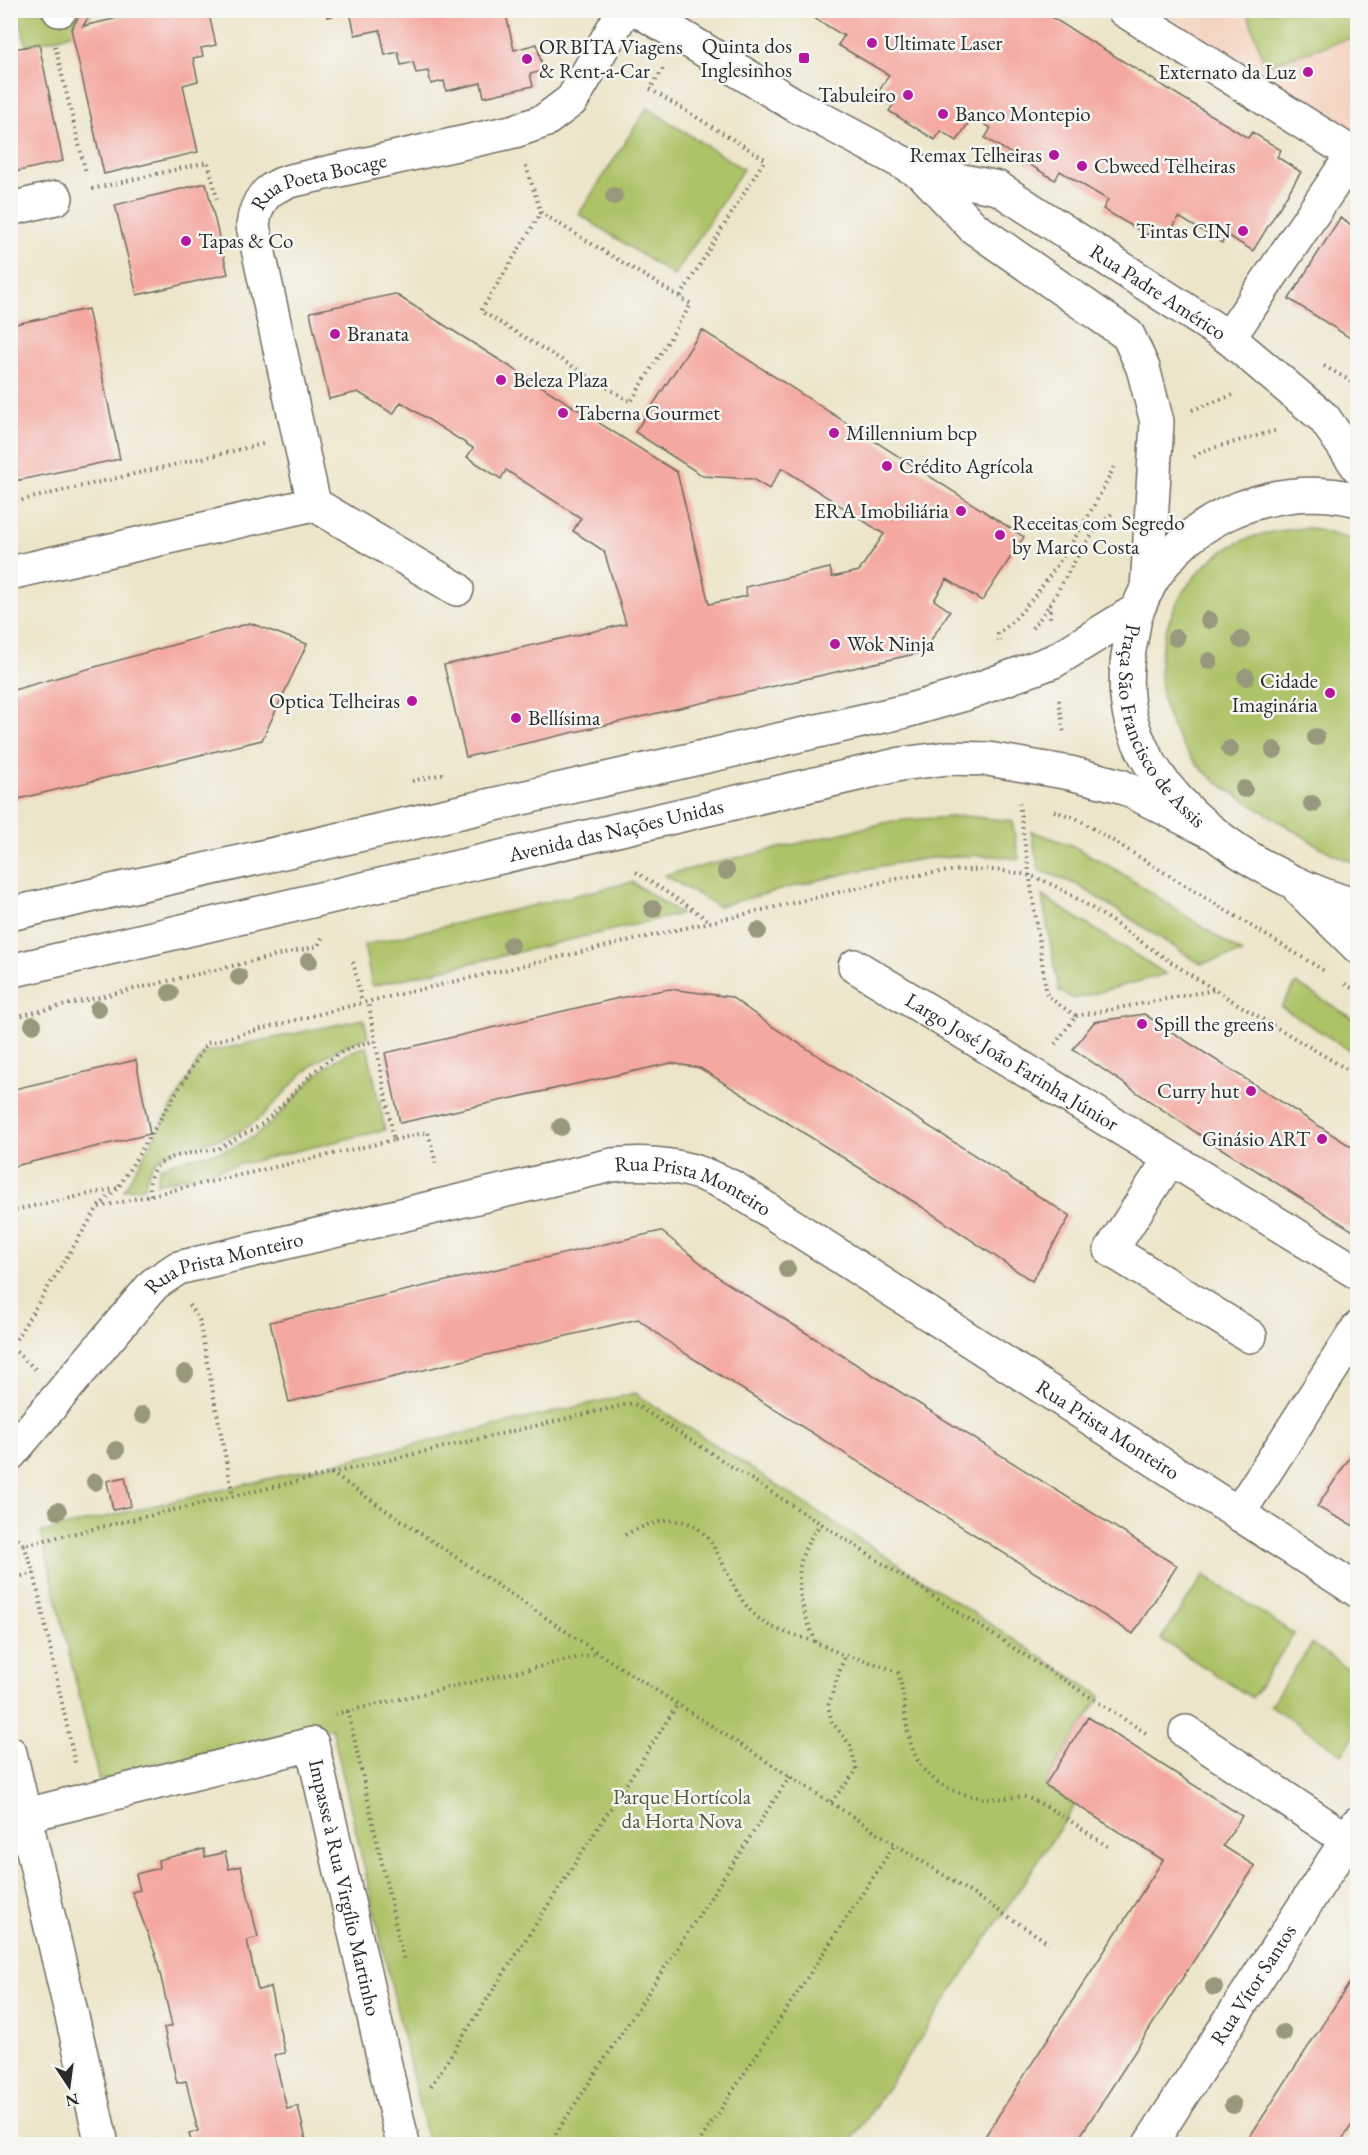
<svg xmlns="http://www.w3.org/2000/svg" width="1368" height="2155" viewBox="0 0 1368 2155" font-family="'EB Garamond',serif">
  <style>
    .built { fill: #f4d3c0 }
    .green { fill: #adc367; stroke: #6c7749; stroke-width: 1.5 }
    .building { fill: #f4a8a0 }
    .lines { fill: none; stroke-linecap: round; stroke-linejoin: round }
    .minor-casing { stroke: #6f6c62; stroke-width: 36 }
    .major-casing { stroke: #6f6c62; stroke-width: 36 }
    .path { stroke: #6f6c62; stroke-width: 4; stroke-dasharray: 1.5 4.5; stroke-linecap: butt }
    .minor { stroke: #fff; stroke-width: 33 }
    .major { stroke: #fff; stroke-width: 33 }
    .tree { fill: #98987c }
    .poi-dot { fill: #b5179e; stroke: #f6f6f2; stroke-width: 2 }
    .labels { text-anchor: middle; stroke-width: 5; stroke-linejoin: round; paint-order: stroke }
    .poi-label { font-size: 21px; fill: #2b2b2b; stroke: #f6f6f2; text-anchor: start }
    .street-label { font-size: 21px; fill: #2b2b2b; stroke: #f6f6f2 }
    .park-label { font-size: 21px; fill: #52593d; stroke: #f6f6f2 }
  </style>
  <rect width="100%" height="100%" fill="#f6f6f2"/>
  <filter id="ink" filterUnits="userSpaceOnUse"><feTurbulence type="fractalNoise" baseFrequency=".0167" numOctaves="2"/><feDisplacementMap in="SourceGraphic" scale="12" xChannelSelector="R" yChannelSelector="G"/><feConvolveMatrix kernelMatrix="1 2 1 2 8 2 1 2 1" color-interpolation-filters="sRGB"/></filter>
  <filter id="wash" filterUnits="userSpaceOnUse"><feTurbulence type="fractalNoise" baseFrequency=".008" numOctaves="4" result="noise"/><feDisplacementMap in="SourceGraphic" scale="24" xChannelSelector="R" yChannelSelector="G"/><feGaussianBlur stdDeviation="1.35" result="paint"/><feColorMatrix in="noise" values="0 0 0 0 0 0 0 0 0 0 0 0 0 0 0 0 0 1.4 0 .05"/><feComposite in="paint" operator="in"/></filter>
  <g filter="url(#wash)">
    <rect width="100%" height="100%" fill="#ede5c9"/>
    <path class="built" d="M1159 11H1357V134Z"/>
    <path class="green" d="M18 11H93C75 40 57 38 26 45Z
      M1247 11H1357V36L1265 66Z
      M647 108 743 169 674 276 579 214Z
      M1311 528 1357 541V863C1329 856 1302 835 1277 820 1253 805 1226 791 1205 772 1194 762 1184 749 1177 736 1140 673 1166 585 1228 548 1254 533 1282 529 1311 528Z
      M965 816 1012 821 1019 859C928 843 807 885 717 906L664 875 893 821Z
      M1031 831 1071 845 1118 871 1242 953 1201 964 1078 885 1039 870Z
      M632 882 681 914 372 986 364 945Z
      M1042 896 1166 974 1074 999 1059 991Z
      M1296 983 1357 1021V1055L1281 1007Z
      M364 1019 368 1037C337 1047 309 1064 288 1089 273 1105 260 1121 240 1131 204 1150 150 1139 145 1187L124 1190 203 1053Z
      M367 1046 385 1130 156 1184 160 1167C187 1155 218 1156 244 1142 292 1117 307 1063 367 1046Z
      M635 1393 1101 1696 1045 1784 1076 1804 850 2144H428L332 1728 99 1781 41 1532Z
      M1204 1575 1294 1634 1252 1698 1161 1639Z
      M1312 1644 1357 1675V1732L1342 1754 1270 1705Z"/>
    <g id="blocks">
      <path class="building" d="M83 10H93L83 26 153 10H208L216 45 201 48 203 56 193 58 198 81 183 85 198 152 104 174 71 29Z
        M326 10H505L514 50 537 44 543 71 530 74 533 86 484 97 481 83 446 91 444 81 431 84 428 71 416 73 413 62 401 65 398 52 385 55 380 30 355 35 350 12 327 17Z
        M801 10H1040L1248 138 1252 132 1281 150 1277 157 1301 172 1253 251 1227 235 1222 243 1179 217 1167 237 1152 228 1147 235 1103 209 1108 200 1060 171 1055 180 985 138 991 128 972 117 957 141 941 131 935 140 889 111 894 104 877 94 889 75 838 45 844 36Z
        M39 44 63 161 10 173V50Z
        M206 183 228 274 137 295 115 205Z
        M1340 218 1358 229V343L1289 299Z
        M395 294 677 472 709 604 747 596 745 587 830 568 832 577 859 571 884 534 782 468 769 489 753 479 703 476 635 432 702 330 1024 537 982 601 947 579 934 600 950 611 923 652 466 757 444 665 626 624 604 551 573 531 581 518 506 470 501 479 467 457 473 448 401 402 393 414 358 392 329 399 310 312Z
        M88 309 120 459 10 482V325Z
        M250 623 307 644 262 740 10 801V691Z
        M670 989 731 997 773 1027 1070 1216 1032 1281 922 1207 700 1068 671 1063 400 1123 385 1053 619 998Z
        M1144 1014 1358 1151V1234L1206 1139 1073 1049 1094 1022Z
        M136 1060 150 1134 10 1167V1090Z
        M661 1231 722 1280 1177 1566 1133 1634 678 1349 638 1319 289 1402 270 1322Z
        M1358 1445V1528L1317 1507Z
        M125 1477 131 1506 113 1510 107 1481Z
        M1088 1717 1242 1816 1223 1846 1255 1866 1075 2144H980L1163 1860 1045 1785Z
        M204 1849 205 1857 225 1852 229 1869 241 1866 258 1937 247 1940 258 1990 270 1987 285 2053 274 2055 287 2109 298 2106 307 2144H192L189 2134 198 2131 186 2081 177 2083 164 2028 172 2026 156 1956 132 1892 140 1890 136 1874 159 1868 158 1860Z
        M1358 1970V2116L1339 2144H1245Z"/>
    </g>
  </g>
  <g filter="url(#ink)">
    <use href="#blocks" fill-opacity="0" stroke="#6f6c62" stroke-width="1.5"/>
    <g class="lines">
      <g class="minor-casing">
        <g id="minor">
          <path d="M59 10H60"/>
          <path id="s1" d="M638 10 795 105 922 173 998 188 1229 338 1324 418 1358 467"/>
          <path d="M1124 10 1353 154"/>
          <path d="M922 173 973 227 1128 335 1143 368 1157 422 1147 590"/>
          <path d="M10 209 56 198"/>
          <path d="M1229 338 1353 154 1358 157"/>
          <path id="s2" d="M314 504 253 226C256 201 266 188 290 181L515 131 544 121 572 100 624 10"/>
          <path d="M10 573 314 504 457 589"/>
          <path id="s3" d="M855 966 1358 1273"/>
          <path d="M1170 1159 1111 1250 1250 1336"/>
          <path id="s4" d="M10 1454 154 1284 178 1268 612 1165C657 1160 694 1167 734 1188L1358 1591"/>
          <path d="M1238 1514 1358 1328"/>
          <path d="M1186 1732 1358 1847"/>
          <path d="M10 1753 102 2144"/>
          <path id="s5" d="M26 1815 312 1744 403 2144"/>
          <path id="s6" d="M1150 2144 1358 1823"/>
        </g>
      </g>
      <g class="major-casing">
        <g id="major">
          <path id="s7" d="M1358 500C1270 478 1170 522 1138 609 1134 618 1133 630 1131 640 1125 667 1124 693 1131 720 1156 812 1271 883 1358 906"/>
          <path d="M1300 890 1358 947"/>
          <path d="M10 914 906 711 962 695 1054 661 1137 610"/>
          <path id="s8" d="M10 971 901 764 948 758 988 759 1070 773 1121 786 1215 834"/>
        </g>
      </g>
      <path class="path" d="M55 46 86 173
        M663 69 650 89 765 159 680 297
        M526 166 541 213 691 304 631 402 481 311 541 213
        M92 189 208 162 218 202
        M1324 366 1358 385
        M1192 410 1236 394
        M1194 457 1202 451 1278 430
        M10 503 263 444
        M1050 604V621
        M1032 628C1063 593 1077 542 1114 512
        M999 641 998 634C1037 605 1095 510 1115 464
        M1059 700 1064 734
        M412 781 442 774 445 776
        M1019 803 1047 996 1076 1016 1055 1044
        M1054 811 1076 818 1326 972
        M636 872 710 921
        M353 962 362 1003
        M1345 984 1358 992
        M1076 1016 1214 990
        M10 1018 318 946 323 936
        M394 1140 428 1132 437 1167
        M151 1195C141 1151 193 1155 219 1148 224 1146 230 1142 235 1139 244 1134 255 1129 263 1123 303 1089 318 1052 375 1041
        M99 1207 394 1140 368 1002
        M10 1211 118 1188
        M189 1305 199 1320 233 1496
        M35 1369 11 1347 98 1207 118 1188 207 1043 362 1003 900 878C943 871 984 865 1027 875 1065 884 1135 939 1171 962 1232 1002 1295 1038 1358 1076
        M331 1473 598 1653 1049 1943
        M10 1530 24 1545 633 1403 1149 1735
        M625 1535C731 1480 710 1596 770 1626 783 1633 799 1636 813 1641 825 1646 835 1652 847 1656 865 1661 881 1664 898 1673 907 1701 903 1730 916 1757 932 1790 973 1801 1006 1798 1013 1798 1022 1795 1028 1798 1058 1810 1084 1831 1110 1848
        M24 1545 34 1573 75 1763
        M10 1579 34 1573
        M816 1642C797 1600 788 1562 821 1524
        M348 1711 404 1962
        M335 1714 598 1653
        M831 1802 857 1770 850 1745 832 1722 828 1706 845 1655
        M431 2086 678 1704
        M549 2144 790 1776
        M698 2144 895 1844"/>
      <use href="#minor" class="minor"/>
      <use href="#major" class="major"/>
    </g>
    <g class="tree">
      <circle cx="614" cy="196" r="9"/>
      <circle cx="1209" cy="620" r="9"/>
      <circle cx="1176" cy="638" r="9"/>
      <circle cx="1241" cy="640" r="9"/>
      <circle cx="1209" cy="661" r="9"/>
      <circle cx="1246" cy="677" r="9"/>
      <circle cx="1316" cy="737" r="9"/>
      <circle cx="1230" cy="749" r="9"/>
      <circle cx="1274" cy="750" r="9"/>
      <circle cx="1244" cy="789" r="9"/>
      <circle cx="1312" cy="804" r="9"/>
      <circle cx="726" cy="871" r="9"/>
      <circle cx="653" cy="909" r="9"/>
      <circle cx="758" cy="931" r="9"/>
      <circle cx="511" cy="945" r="9"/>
      <circle cx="309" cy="961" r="9"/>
      <circle cx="239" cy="977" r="9"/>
      <circle cx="170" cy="993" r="9"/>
      <circle cx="98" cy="1009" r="9"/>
      <circle cx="33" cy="1025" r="9"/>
      <circle cx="561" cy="1127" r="9"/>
      <circle cx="787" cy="1269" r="9"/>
      <circle cx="185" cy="1373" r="9"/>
      <circle cx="143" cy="1415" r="9"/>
      <circle cx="116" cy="1450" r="9"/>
      <circle cx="95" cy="1482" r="9"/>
      <circle cx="58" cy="1511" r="9"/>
      <circle cx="1214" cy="1987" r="9"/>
      <circle cx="1283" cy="2033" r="9"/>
      <circle cx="1233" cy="2105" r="9"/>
    </g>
  </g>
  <g class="poi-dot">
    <circle cx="872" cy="43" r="6"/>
    <rect x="798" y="52" width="12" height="12" rx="3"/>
    <circle cx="527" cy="59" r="6"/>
    <circle cx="1308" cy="72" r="6"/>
    <circle cx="908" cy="95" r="6"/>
    <circle cx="943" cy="114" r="6"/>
    <circle cx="1054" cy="155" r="6"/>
    <circle cx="1082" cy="166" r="6"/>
    <circle cx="1243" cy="231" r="6"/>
    <circle cx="186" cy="241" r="6"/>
    <circle cx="335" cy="334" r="6"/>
    <circle cx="501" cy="380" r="6"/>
    <circle cx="563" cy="413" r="6"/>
    <circle cx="834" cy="433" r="6"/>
    <circle cx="887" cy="466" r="6"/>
    <circle cx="961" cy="511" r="6"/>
    <circle cx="1000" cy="535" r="6"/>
    <circle cx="835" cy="644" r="6"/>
    <circle cx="1330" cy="693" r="6"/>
    <circle cx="412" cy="701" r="6"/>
    <circle cx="516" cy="718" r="6"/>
    <circle cx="1142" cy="1024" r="6"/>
    <circle cx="1251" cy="1091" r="6"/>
    <circle cx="1322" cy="1139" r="6"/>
  </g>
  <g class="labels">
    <g class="poi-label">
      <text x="884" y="50">Ultimate Laser</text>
      <text x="792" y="53" text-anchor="end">Quinta dos<tspan x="792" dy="24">Inglesinhos</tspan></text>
      <text x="539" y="54">ORBITA Viagens<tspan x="539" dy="24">&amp; Rent-a-Car</tspan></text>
      <text x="1296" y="79" text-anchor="end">Externato da Luz</text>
      <text x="896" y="102" text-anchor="end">Tabuleiro</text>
      <text x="955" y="121">Banco Montepio</text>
      <text x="1042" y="162" text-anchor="end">Remax Telheiras</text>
      <text x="1094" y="173">Cbweed Telheiras</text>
      <text x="1231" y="238" text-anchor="end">Tintas CIN</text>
      <text x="198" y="248">Tapas &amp; Co</text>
      <text x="347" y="341">Branata</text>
      <text x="513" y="387">Beleza Plaza</text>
      <text x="575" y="420">Taberna Gourmet</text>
      <text x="846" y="440">Millennium bcp</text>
      <text x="899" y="473">Crédito Agrícola</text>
      <text x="949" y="518" text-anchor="end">ERA Imobiliária</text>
      <text x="1012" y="530">Receitas com Segredo<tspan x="1012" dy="24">by Marco Costa</tspan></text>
      <text x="847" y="651">Wok Ninja</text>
      <text x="1318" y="688" text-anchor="end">Cidade<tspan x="1318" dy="24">Imaginária</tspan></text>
      <text x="400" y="708" text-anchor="end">Optica Telheiras</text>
      <text x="528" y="725">Bellísima</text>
      <text x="1154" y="1031">Spill the greens</text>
      <text x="1239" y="1098" text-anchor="end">Curry hut</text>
      <text x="1310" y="1146" text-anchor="end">Ginásio ART</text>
    </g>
    <g class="street-label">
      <text dy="7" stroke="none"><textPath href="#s2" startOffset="374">Rua Poeta Bocage</textPath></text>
      <text dy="7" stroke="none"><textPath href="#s1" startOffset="596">Rua Padre Américo</textPath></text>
      <text dy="7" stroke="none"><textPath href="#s7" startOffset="396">Praça São Francisco de Assis</textPath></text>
      <text dy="7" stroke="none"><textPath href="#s8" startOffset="622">Avenida das Nações Unidas</textPath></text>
      <text dy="7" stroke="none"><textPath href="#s3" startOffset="184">Largo José João Farinha Júnior</textPath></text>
      <text dy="7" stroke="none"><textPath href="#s4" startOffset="783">Rua Prista Monteiro</textPath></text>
      <text dy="7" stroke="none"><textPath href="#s4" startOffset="297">Rua Prista Monteiro</textPath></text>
      <text dy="7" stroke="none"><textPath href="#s4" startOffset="1269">Rua Prista Monteiro</textPath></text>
      <text dy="7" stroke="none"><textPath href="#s5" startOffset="442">Impasse à Rua Virgílio Martinho</textPath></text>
      <text dy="7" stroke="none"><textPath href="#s6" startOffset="190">Rua Vítor Santos</textPath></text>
    </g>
    <g class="park-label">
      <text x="682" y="1804">Parque Hortícola<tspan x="682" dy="24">da Horta Nova</tspan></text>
    </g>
  </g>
  <rect width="1368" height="2155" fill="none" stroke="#f6f6f2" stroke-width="36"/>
  <g transform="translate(69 2086) rotate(167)" stroke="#f6f6f2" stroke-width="4.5" paint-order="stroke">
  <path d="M0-4.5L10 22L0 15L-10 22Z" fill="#2b2b2b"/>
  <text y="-9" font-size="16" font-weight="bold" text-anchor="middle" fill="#2b2b2b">N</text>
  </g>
</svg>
